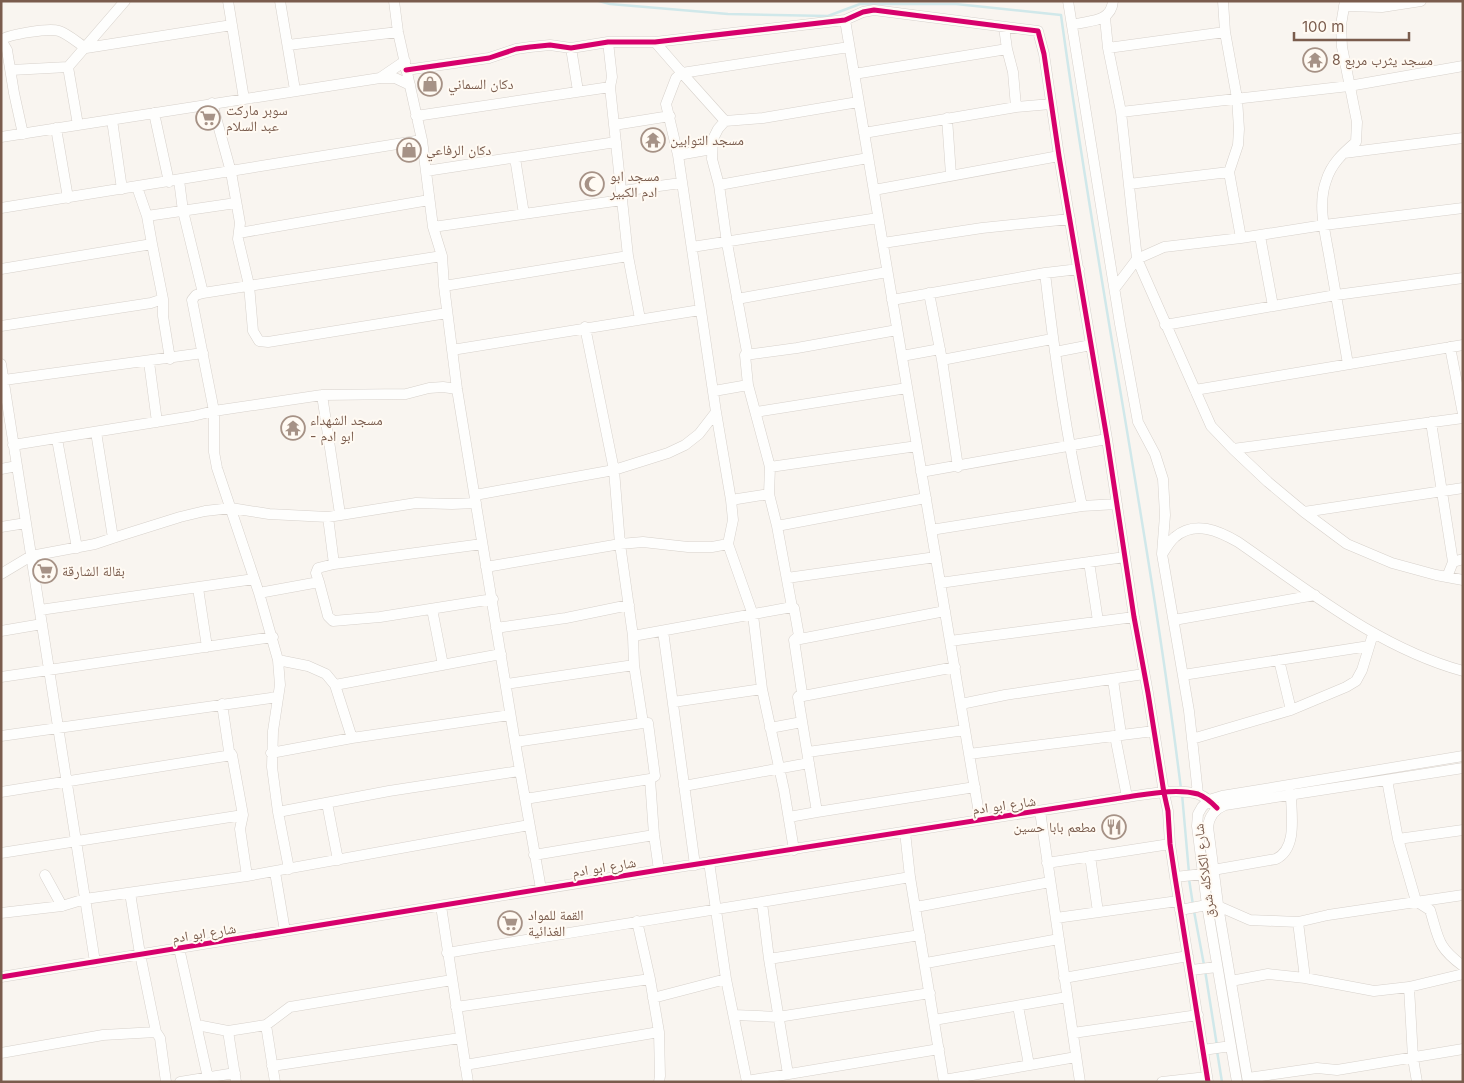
<svg xmlns="http://www.w3.org/2000/svg" width="1464" height="1083" viewBox="0 0 1464 1083" font-family="Inter,'Noto Naskh Arabic',sans-serif">
  <style>
    .lines { fill: none; stroke-linecap: round; stroke-linejoin: round }
    .stream { stroke: #d0e8ea; stroke-width: 2.5 }
    .minor-casing { stroke: #d7d1cb; stroke-width: 11 }
    .minor { stroke: #fefefd; stroke-width: 10 }
    .cycleway-casing { stroke: #fffaf3; stroke-width: 8 }
    .cycleway { stroke: #d6006c; stroke-width: 5 }
    .labels { text-anchor: middle; stroke-width: 4; stroke-linejoin: round; paint-order: stroke }
    .poi-label { font-size: 14px; fill: #7a5c4d; stroke: #fffaf3; text-anchor: start }
    .street-label { font-size: 14px; fill: #7a5c4d; stroke: #fffaf3 }
  </style>
  <rect width="100%" height="100%" fill="#f9f5f0"/>
  <g class="lines">
    <path class="stream" d="M599 1 610 4 728 14 828 16 860 4H956L1061 15C1096 273 1149 530 1181 789
      M1182 794 1189 873
      M1189 879 1193 905
      M1194 911 1204 965
      M1205 970 1217 1046
      M1217 1051 1222 1082"/>
    <g class="minor-casing">
      <path id="minor" d="M228 1 244 99
        M280 1 295 90
        M394 1 398 32 422 140 433 227 442 256 444 286 457 389 515 742 541 889
        M1068 1 1120 324 1138 422 1155 454 1163 479 1165 515 1162 554 1189 711 1198 794
        M1223 1 1225 32 1237 98 1239 129 1238 145 1229 172 1241 238
        M1345 1 1341 25 1342 47 1357 122 1356 142C1343 153 1331 164 1326 181 1317 206 1326 236 1330 261 1336 296 1342 330 1348 364
        M1344 6 1382 7 1421 1
        M1105 18 1108 48 1121 112 1137 259 1211 426 1233 449 1268 482 1304 512 1347 544 1392 563 1436 575 1463 580
        M845 20 980 819
        M1072 25C1089 20 1111 23 1113 1
        M1004 27 1007 49
        M1 40C9 34 49 28 59 31 68 34 78 43 86 48L232 25
        M1 40 7 50 14 93 23 134
        M608 42 612 77 610 87
        M655 42 682 73 676 78 666 104 678 155 716 412 731 500 733 520 728 544 753 615 762 689 784 790 794 850
        M288 45 398 32
        M571 48 578 91
        M1108 48 1225 32
        M11 70 68 67
        M406 70 489 58 516 49 530 47 550 45 571 48 608 42H655L845 20 863 12 874 10 1038 31 1044 54 1059 156 1107 439 1134 617 1148 693 1164 793 1168 811 1170 844 1175 877 1208 1082
        M682 73 725 121 763 118 858 102
        M682 73 849 47
        M854 74 1007 49 1013 72 1016 107
        M380 78 405 61
        M212 103 231 172 240 223 238 239 249 285 253 331 259 341 268 342 447 313
        M1121 112 1349 86 1463 66
        M154 113 169 182
        M416 116 610 87 628 256 640 319
        M947 118 951 175
        M112 120 122 189
        M725 121 718 129 713 139 712 159 719 185 727 243 747 352 745 355 797 348 897 330
        M78 125 68 67 125 1
        M614 125 670 116
        M56 128 68 198
        M864 133 1016 107 1051 104
        M1 137 380 78H395L410 85
        M1344 153 1463 138
        M678 155 712 149
        M515 158 524 214
        M426 171 616 142
        M179 180 183 211 203 293
        M1129 184 1229 172
        M719 185 868 158
        M874 190 1059 156
        M622 191 681 183
        M1 208 422 140
        M147 216 236 203
        M433 227 622 200
        M239 233 429 200
        M1260 236 1273 306
        M883 243 982 228 1070 219
        M152 244 163 299V316L170 359
        M692 247 878 218
        M1 269 152 244 147 216 137 187
        M1045 273C1054 351 1065 429 1082 506
        M444 286 628 256
        M1115 288 1137 259 1164 247 1241 238 1324 225 1463 208
        M929 293 942 360 958 467
        M737 299 887 272
        M892 300 1045 273 1079 269
        M1165 325 1336 295 1463 278
        M1 326 151 303 163 299
        M585 327 614 470 620 544 633 636 634 665 643 723H648L655 776 650 779 654 835 659 870
        M1450 347 1463 414
        M452 350 700 310
        M1055 352 1091 345
        M745 355 748 385 770 467 769 494 777 526 792 607 794 608 799 636 794 640 802 693 798 697 817 812 789 817
        M902 356 940 349
        M942 360 1052 339
        M149 362 157 422
        M1 364 95 962
        M4 380 203 353
        M1195 390 1463 345
        M714 391 748 385
        M322 395 340 514
        M756 412 907 388
        M1431 422 1453 562
        M57 439 77 548
        M13 445 193 416 214 411 322 395 406 394 429 388 443 387 457 389
        M1233 449 1463 418
        M770 467 917 446
        M1 469 17 466
        M921 472 1107 439
        M475 495 614 470 668 453 685 445 699 434 716 412
        M731 500 769 494
        M1304 512 1463 488
        M777 526 926 498
        M1 527 26 523
        M931 530 1082 506 1117 504
        M113 538 180 517 205 511 231 508 269 514 328 517 416 503 452 504 476 503
        M1163 553C1166 548 1170 541 1175 537 1195 520 1219 531 1238 542 1309 591 1379 648 1463 671
        M1089 562 1098 621
        M334 564 482 544
        M486 567 620 544 643 542 688 547H712L728 544
        M1 574 31 556 95 544 113 538 96 432
        M1447 577 1453 562 1463 559
        M787 578 936 557
        M319 582 328 616 333 621 380 617 493 599
        M940 583 1125 557
        M198 588 207 647
        M259 593 319 582 316 573 318 568 334 564 328 517
        M432 609 443 665
        M40 610 254 579
        M1174 620 1315 595
        M496 628 566 618 629 605
        M1 631 42 624
        M663 631 695 865
        M633 636 792 607
        M795 640 945 611
        M950 641 1134 617
        M278 660 308 666 326 674 335 685 352 738
        M1279 660 1291 710
        M1183 675 1369 646
        M1 677 273 637
        M1113 680 1121 734 1115 736 1127 797
        M506 684 634 665
        M335 685 501 654
        M798 697 955 667
        M673 702 762 689
        M222 704 229 751 232 755 243 815 240 829 247 876
        M961 704 1005 695 1144 674
        M770 728 802 722
        M1 736 278 697
        M1192 739 1291 710 1346 687 1356 681 1362 670 1373 634
        M515 742 643 723
        M808 752 965 730
        M271 753 352 738 510 715
        M969 754 1154 731
        M1387 780 1398 839 1416 901 1430 910C1439 939 1437 947 1463 966
        M684 786 809 763
        M1 792 232 755
        M525 799 650 779
        M327 803 338 860
        M1040 811 1080 1082
        M278 812 389 791 519 771
        M817 812 975 787
        M905 832 910 877 944 1082
        M1398 839 1463 830
        M1 853 243 815
        M534 855 654 835
        M1090 856 1098 912
        M709 862 726 979 747 1082
        M1047 863 1170 844
        M289 869 278 812 272 767 273 731 280 685 278 660 259 593 217 468 214 452V411L192 300 196 295 203 293 442 256
        M1213 870 1276 859C1298 848 1291 814 1291 794
        M275 872 285 931
        M45 875 62 906
        M1175 877 1203 874
        M130 893 140 954 156 1032
        M762 903 769 959 788 1074
        M441 906 468 1082
        M1218 906 1250 920 1298 922 1328 915 1463 895
        M916 907 1050 882
        M1180 910 1207 905
        M1 913 62 906 85 899 247 876 529 825
        M1056 918 1178 901
        M637 921 650 979 659 1032 660 1076 659 1082
        M1298 922 1305 978
        M179 948 208 1078
        M447 953C601 927 756 904 910 877
        M769 959 920 935
        M926 963 1059 939
        M1191 970 1217 967
        M1 977 659 870 1127 797C1149 794 1176 788 1198 794 1206 797 1211 802 1217 808
        M1064 978 1188 956
        M1231 981 1268 974 1305 978 1374 991 1409 987 1463 974
        M1409 987 1413 1058 1417 1082
        M653 998 726 979
        M1018 1006 1029 1065
        M456 1007 650 979
        M734 1015 778 1017 930 993
        M934 1020 1067 997
        M197 1025 228 1031 266 1025 290 1007 452 980
        M266 1025 275 1082
        M228 1031 236 1082
        M1073 1033 1198 1015
        M1203 1050 1231 1046
        M1 1053 103 1035 156 1032 160 1038 166 1082
        M465 1065 659 1032
        M272 1066 460 1038
        M1248 1078 1317 1068 1337 1070 1463 1049
        M944 1080 1076 1057
        M747 1081 939 1049
        M180 1082 235 1073
        M1162 1082 1207 1077
        M1237 1082 1207 905 1197 826 1198 814 1202 807 1209 800 1222 796 1463 756
        M1248 1082 1219 912 1208 827C1209 816 1215 809 1225 805L1463 768"/>
    </g>
    <use href="#minor" class="minor"/>
    <g class="cycleway-casing">
      <path id="cycleway" d="M406 70 489 58 516 49 530 47 550 45 571 48 608 42H655L845 20 863 12 874 10 1038 31 1044 54 1059 156 1107 439 1134 617 1148 693 1164 793 1168 811 1170 844 1175 877 1208 1082
        M1 977 659 870 1127 797C1149 794 1176 788 1198 794 1206 797 1211 802 1217 808"/>
    </g>
    <use href="#cycleway" class="cycleway"/>
  </g>
  <defs>
    <g id="temple-ring" transform="scale(1.25)"><circle r="9.5" fill="#fffaf3" stroke="#a69286" stroke-width="1.5"/><path d="M0-6L5-2H3V0L6.5 2.5H4V6H1.5V3h-3V6H-4V2.5H-6.5L-3 0V-2H-5Z" fill="#a69286"/></g>
    <g id="shop-ring" transform="scale(1.25)"><circle r="9.5" fill="#fffaf3" stroke="#a69286" stroke-width="1.5"/><path d="M-5-2.5h2.3a2.7 3.5 0 0 1 5.4 0H5L5.5 6h-11ZM-1.5-2.5h3a1.5 2.3 0 0 0-3 0Z" fill="#a69286"/></g>
    <g id="supermarket-ring" transform="scale(1.25)"><circle r="9.5" fill="#fffaf3" stroke="#a69286" stroke-width="1.5"/><path d="M-6-5.5h2.5l.6 2H6L4.5 2H-2.5L-4.4-4H-6ZM-1.5 3.2a1.3 1.3 0 1 0 .1 0ZM3 3.2a1.3 1.3 0 1 0 .1 0Z" fill="#a69286"/></g>
    <g id="mosque-ring" transform="scale(1.25)"><circle r="9.5" fill="#fffaf3" stroke="#a69286" stroke-width="1.5"/><path d="M3.5-4.9A6 6 0 1 0 3.5 4.9A5 5 0 1 1 3.5-4.9Z" fill="#a69286"/></g>
    <g id="restaurant-ring" transform="scale(1.25)"><circle r="9.5" fill="#fffaf3" stroke="#a69286" stroke-width="1.5"/><path d="M-5-6h1v4h1v-4h1v4h1v-4h1v5L-1.5 .5V6h-2V.5L-5-1ZM5-6V6H3V1.5H1.5Q1.5-4 5-6Z" fill="#a69286"/></g>
  </defs>
  <g fill-rule="evenodd">
    <use href="#temple-ring" x="1315" y="60"/>
    <use href="#shop-ring" x="430" y="84"/>
    <use href="#supermarket-ring" x="208" y="118"/>
    <use href="#temple-ring" x="653" y="140"/>
    <use href="#shop-ring" x="409" y="150"/>
    <use href="#mosque-ring" x="592" y="184"/>
    <use href="#temple-ring" x="293" y="428"/>
    <use href="#supermarket-ring" x="45" y="571"/>
    <use href="#restaurant-ring" x="1114" y="827"/>
    <use href="#supermarket-ring" x="510" y="923"/>
  </g>
  <g class="labels">
    <g class="poi-label">
      <text x="1332" y="65">مسجد يثرب مربع 8</text>
      <text x="448" y="89">دكان السماني</text>
      <text x="226" y="115">سوبر ماركت<tspan x="226" dy="16">عبد السلام</tspan></text>
      <text x="670" y="145">مسجد التوابين</text>
      <text x="426" y="155">دكان الرفاعي</text>
      <text x="610" y="181">مسجد ابو<tspan x="610" dy="16">ادم الكبير</tspan></text>
      <text x="310" y="425">مسجد الشهداء<tspan x="310" dy="16">- ابو ادم</tspan></text>
      <text x="62" y="576">بقالة الشارقة</text>
      <text x="1096" y="832" text-anchor="end">مطعم بابا حسين</text>
      <text x="528" y="920">القمة للمواد<tspan x="528" dy="16">الغذائية</tspan></text>
    </g>
    <g class="street-label">
      <text transform="translate(1004 805) rotate(-8)" y="5">شارع ابو ادم</text>
      <text transform="translate(604 867) rotate(-9)" y="5">شارع ابو ادم</text>
      <text transform="translate(1204 871) rotate(-97)" y="5">شارع الكلاكله شرق</text>
      <text transform="translate(204 933) rotate(-9)" y="5">شارع ابو ادم</text>
    </g>
  </g>
  <rect width="1464" height="1083" fill="none" stroke="#7a5c4d" stroke-width="5"/>
  <path d="M1294 32v8h115v-8" fill="none" stroke="#7a5c4d" stroke-width="2.5"/>
  <text x="1302" y="32" font-size="15" fill="#7a5c4d" stroke="#fffaf3" stroke-width="4" paint-order="stroke">100 m</text>
</svg>
